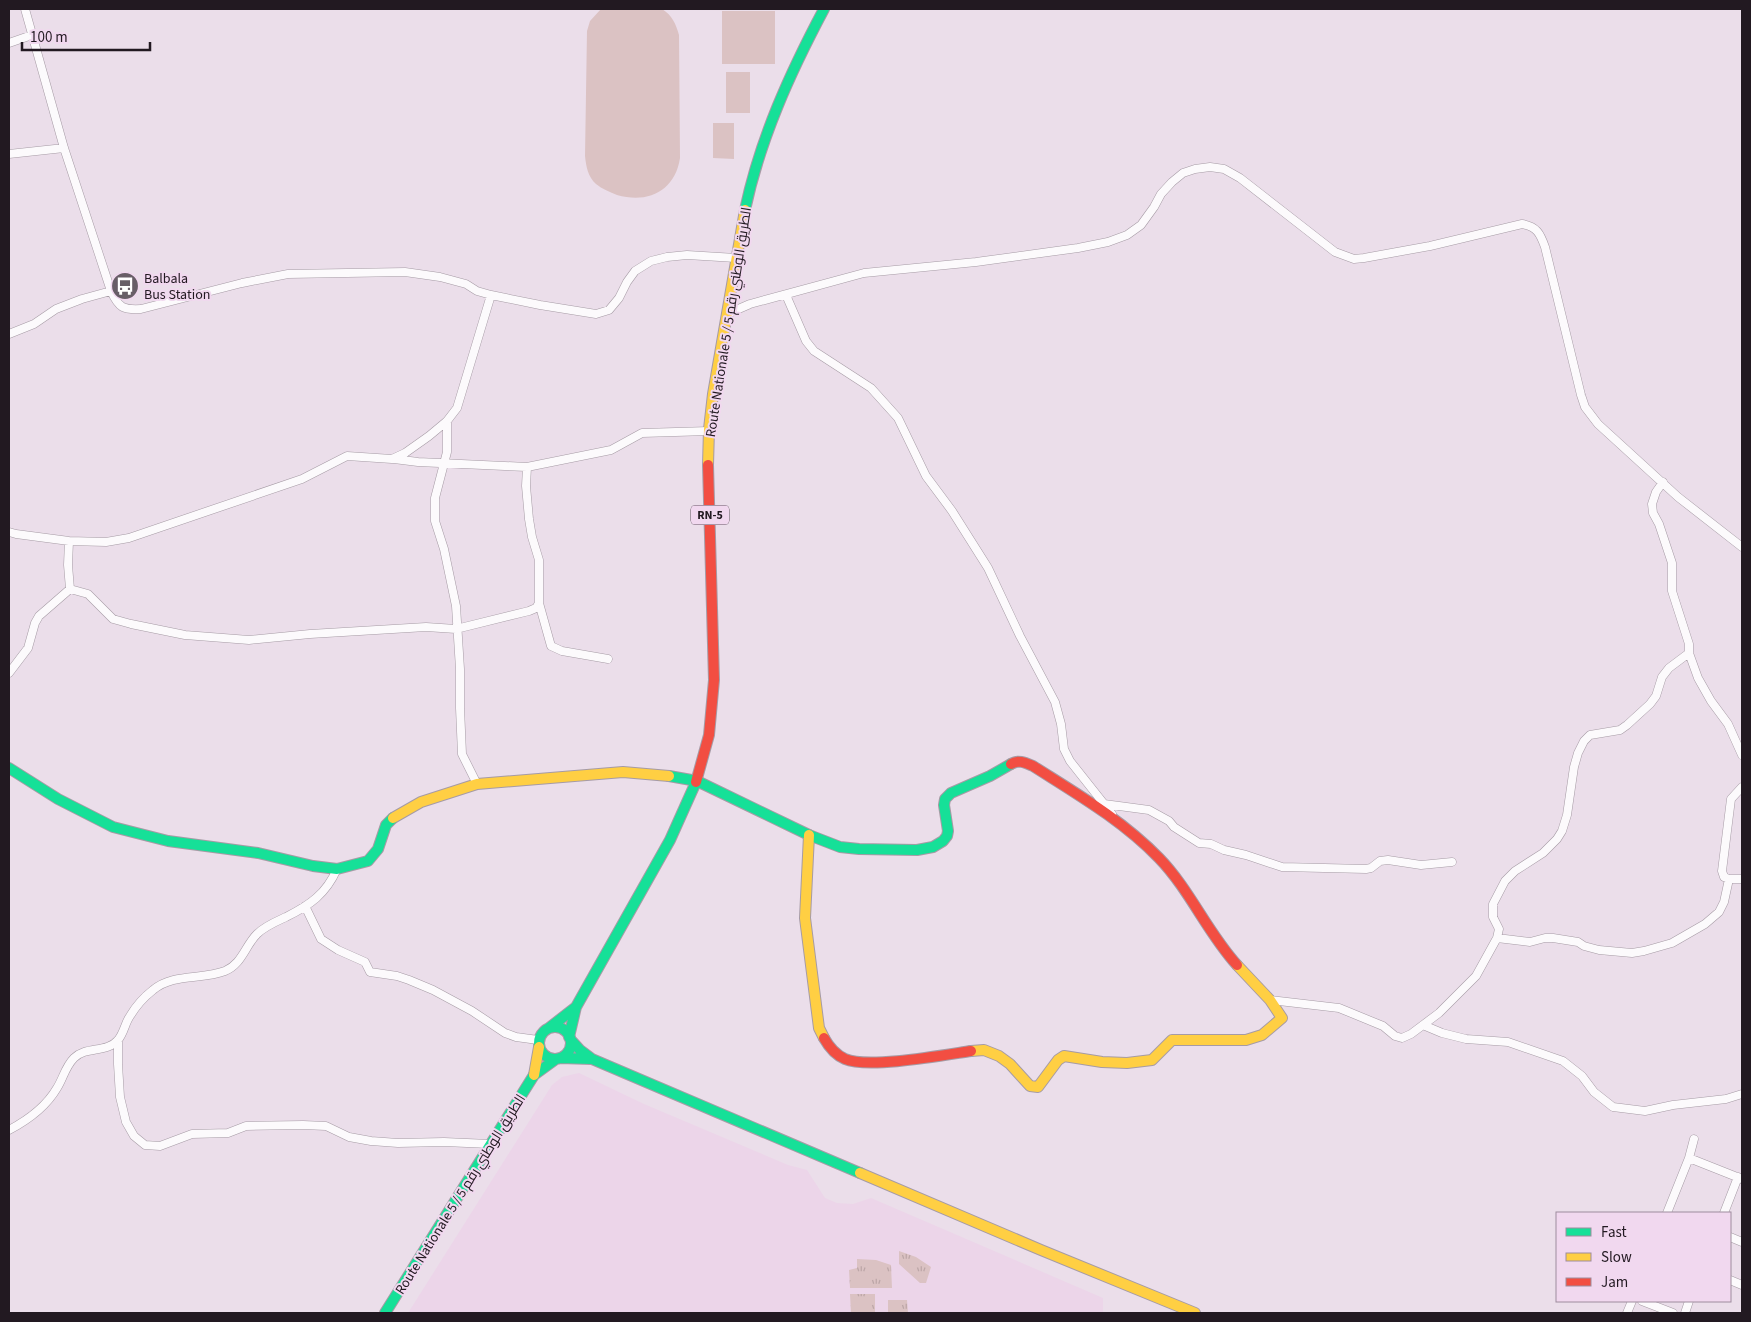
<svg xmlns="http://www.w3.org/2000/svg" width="1751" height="1322" viewBox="0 0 1751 1322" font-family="'Source Sans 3',Cairo,sans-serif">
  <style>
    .built { fill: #ecd5e9 }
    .park { fill: url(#park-tufts) }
    .pitch { fill: #dbc2c3 }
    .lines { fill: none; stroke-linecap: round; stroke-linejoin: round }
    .street-casing { stroke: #a69ba5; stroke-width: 9 }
    .fast-casing { stroke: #a69ba5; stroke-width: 12 }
    .slow-casing { stroke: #a69ba5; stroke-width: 12 }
    .jam-casing { stroke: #a69ba5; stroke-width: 12 }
    .street { stroke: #fcfafc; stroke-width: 8 }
    .fast { stroke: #16e098; stroke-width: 10 }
    .slow { stroke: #ffcf43; stroke-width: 10 }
    .jam { stroke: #f24e42; stroke-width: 10 }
    .labels { text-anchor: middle; stroke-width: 4; stroke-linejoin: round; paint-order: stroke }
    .shield { fill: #f1d8ef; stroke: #60525f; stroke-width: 1 }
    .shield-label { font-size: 12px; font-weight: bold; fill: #221921 }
    .poi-label { font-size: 14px; fill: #221921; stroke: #f1d8ef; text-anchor: start }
    .street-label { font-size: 14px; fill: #221921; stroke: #f1d8ef }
  </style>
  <defs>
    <pattern id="park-tufts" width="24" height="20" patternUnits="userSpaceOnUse" patternTransform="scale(1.25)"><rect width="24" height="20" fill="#dbc2c3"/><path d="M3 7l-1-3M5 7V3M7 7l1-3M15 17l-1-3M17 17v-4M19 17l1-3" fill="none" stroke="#bca6a7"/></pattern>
  </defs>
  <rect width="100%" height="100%" fill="#ebdeea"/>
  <path class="built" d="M579 1073 644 1104 788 1165 807 1170 825 1198 837 1203 853 1204 871 1198 1103 1298V1313H408L552 1085 562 1077Z"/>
  <path class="park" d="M899 1251 916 1257 931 1267 926 1283H920L899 1264Z
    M857 1259 876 1260 891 1265 892 1288H850L849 1270 857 1268Z
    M850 1294H875V1313H851Z
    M888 1300H907L908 1313H888Z"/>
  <path class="pitch" d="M601 9H662C672 15 676 24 679 35L680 158C675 191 648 204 617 195 610 192 602 189 596 184 588 177 586 166 585 156L587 31 590 21Z
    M722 11H775V64H722Z
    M726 72H750V113H726Z
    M713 123H734V159L713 158Z"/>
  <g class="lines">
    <g class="street-casing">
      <path id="street" d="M25 9 64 148 111 291C119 308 123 310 141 309L242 283 288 274 405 272 440 277 466 284 477 291 491 295 540 305 596 314 609 310 619 298 627 282 635 271 651 261 667 257 687 255 736 258
        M9 43 32 35
        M9 154 64 148
        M786 295 806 341 814 351 871 388 898 418 926 476 952 511 988 568 1020 636 1055 702 1061 724 1064 749 1070 761 1112 814
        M727 314 750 304 864 273 976 262 1078 248 1108 242 1127 235 1141 225 1154 207 1161 194 1172 182 1183 173 1195 169 1210 167 1224 169 1240 178 1335 252 1354 259 1364 258 1430 246 1522 224C1537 227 1540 233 1545 247L1581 395 1585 407 1598 424 1678 497 1742 547
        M9 334 34 324 56 309 82 299 111 291
        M447 421V452L435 498V521L444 549 456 606 460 669V708L462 754 477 784
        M394 459 418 462 527 467 611 450 642 433 709 431
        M9 532 16 534 69 541 106 542 129 538 302 479 347 456 392 459 405 453 429 436 447 421 457 408 491 295
        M70 589 88 594 113 619 131 624 185 635 249 640 310 634 426 627 456 629 529 611 536 608 539 603V560L532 537 529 519 526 486 527 467
        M539 603 551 646 562 651 608 659
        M1689 653 1698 678 1711 701 1728 724 1742 755
        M9 673 28 648 35 623 39 616 70 589 68 565 69 541
        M1742 787 1731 799 1722 871 1724 877 1729 879H1742
        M1104 804 1149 810 1169 821 1174 827 1199 843 1211 844 1224 850 1246 855 1282 867 1366 869 1371 868 1380 861 1388 860 1421 865 1452 862
        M305 906 321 939 338 950 365 962 370 972 397 976 409 980 433 990 472 1011 505 1033 516 1037 538 1040
        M1497 938 1530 942 1545 938H1553L1578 942 1584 946 1599 950 1632 953 1644 951 1672 943 1705 924 1719 912 1724 902 1729 879
        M1270 1000 1339 1008 1383 1026 1395 1036 1402 1038 1411 1034 1439 1013 1476 976 1497 938 1499 929 1493 917V904L1505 881 1515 871 1543 853 1557 839 1562 831 1567 815 1574 767 1578 753 1584 741 1590 735 1620 730 1627 725 1650 704 1656 696 1662 677 1669 668 1689 653V644L1672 591V563L1659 524 1653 513 1652 504 1656 492 1663 482
        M1423 1025 1442 1033 1466 1039 1508 1042 1563 1061 1582 1076 1594 1092 1613 1107 1645 1111 1673 1105 1726 1099 1742 1094
        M118 1040V1064L120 1097 126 1122 134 1136 145 1145 160 1146 192 1134 228 1133 246 1126 303 1125 326 1126 349 1137 371 1141 398 1143 444 1142 490 1144
        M9 1130C28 1120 46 1107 57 1088 63 1079 65 1067 74 1058 86 1046 107 1053 118 1040 124 1033 125 1023 130 1016 136 1006 144 997 153 990 173 973 202 980 225 971 242 964 245 946 257 934 265 926 275 922 286 917 310 905 326 894 337 869
        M1689 1158 1742 1179
        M1667 1213 1689 1158 1694 1139
        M1724 1213 1738 1177
        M1730 1237 1742 1242
        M1730 1280 1742 1285
        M1642 1301 1673 1313
        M1627 1313 1632 1301
        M1685 1313 1689 1301"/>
    </g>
    <g class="fast-casing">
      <path id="fast" d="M745 210C760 139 790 73 824 9
        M9 768 58 799 113 827 168 841 258 853 313 866 337 869 368 861 378 849 386 825 393 818
        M669 776 697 781 809 835 840 847 859 849 917 850 933 847 943 841 947 836 948 831 944 805 945 799 951 793 990 776 1011 764
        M539 1043a16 16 0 1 1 32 0a16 16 0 1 1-32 0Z
        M549 1028 576 1007
        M569 1037 576 1007 670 840 696 782
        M570 1039 580 1050 592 1059 860 1173
        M560 1058 592 1059
        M385 1313 534 1075 556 1059"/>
    </g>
    <g class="slow-casing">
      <path id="slow" d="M708 465 709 429 713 394 745 210
        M393 818 421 802 477 784 623 772 669 776
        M809 835 805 918 819 1028 824 1038
        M971 1051 984 1050 999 1056 1010 1064 1030 1086 1038 1087 1058 1060 1064 1056 1102 1062 1127 1063 1152 1060 1172 1040H1246L1262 1035 1282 1018 1270 1000 1237 965
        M534 1075 539 1047
        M860 1173 1041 1250 1195 1313"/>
    </g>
    <g class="jam-casing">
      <path id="jam" d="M1011 764C1018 759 1026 763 1033 766 1077 794 1122 820 1159 858 1190 890 1207 932 1237 965
        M696 782 709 735 714 680 708 465
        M824 1038C829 1047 836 1055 845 1059 868 1069 944 1055 971 1051"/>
    </g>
    <use href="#street" class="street"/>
    <use href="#fast" class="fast"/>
    <use href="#slow" class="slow"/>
    <use href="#jam" class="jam"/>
  </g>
  <defs>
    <g id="bus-disc" transform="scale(1.4375)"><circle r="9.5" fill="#685e67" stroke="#f1d8ef"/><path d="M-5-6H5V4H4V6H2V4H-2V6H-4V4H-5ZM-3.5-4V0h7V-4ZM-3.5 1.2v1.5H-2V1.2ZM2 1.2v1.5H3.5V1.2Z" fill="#fff"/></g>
  </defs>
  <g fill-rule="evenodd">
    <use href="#bus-disc" x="125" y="286"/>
  </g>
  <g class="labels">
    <rect class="shield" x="691" y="505.5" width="38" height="19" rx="4"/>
    <g class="shield-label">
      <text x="710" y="519">RN-5</text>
    </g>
    <g class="poi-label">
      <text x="144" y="283">Balbala<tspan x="144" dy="16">Bus Station</tspan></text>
    </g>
    <g class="street-label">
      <text transform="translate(728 322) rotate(-81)" y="5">Route Nationale 5 / الطريق الوطني رقم 5</text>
      <text transform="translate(460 1194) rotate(-58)" y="5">Route Nationale 5 / الطريق الوطني رقم 5</text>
    </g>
  </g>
  <rect width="1751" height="1322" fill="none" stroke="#221921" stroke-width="20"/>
  <rect x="1556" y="1212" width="175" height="90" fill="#f1d8ef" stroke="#9e8c9d"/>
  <rect x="1566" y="1228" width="25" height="8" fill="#16e098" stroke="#9e8c9d"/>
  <text x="1601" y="1237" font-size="15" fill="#221921">Fast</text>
  <rect x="1566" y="1253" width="25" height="8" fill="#ffcf43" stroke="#9e8c9d"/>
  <text x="1601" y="1262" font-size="15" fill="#221921">Slow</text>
  <rect x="1566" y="1278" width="25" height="8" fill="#f24e42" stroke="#9e8c9d"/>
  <text x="1601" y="1287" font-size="15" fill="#221921">Jam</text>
  <path d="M22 42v8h128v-8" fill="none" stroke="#221921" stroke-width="2.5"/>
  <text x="30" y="42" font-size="15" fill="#221921" stroke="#f1d8ef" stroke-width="4" paint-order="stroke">100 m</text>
</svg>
